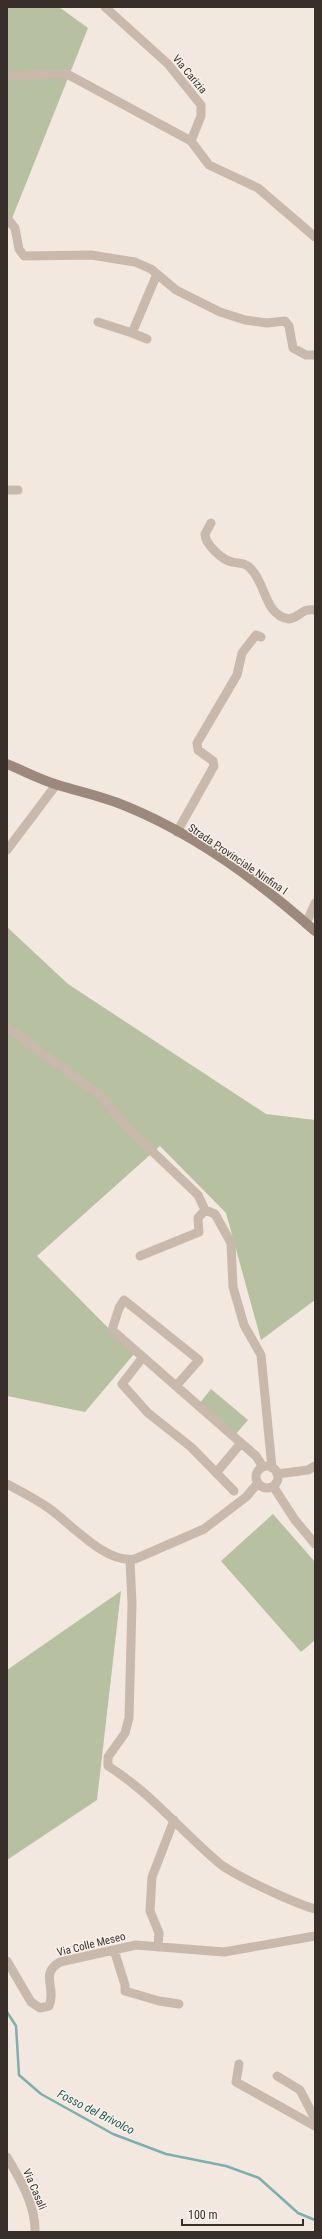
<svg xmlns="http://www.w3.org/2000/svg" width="322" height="2239" viewBox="0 0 322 2239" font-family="'Roboto Condensed',sans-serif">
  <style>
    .green { fill: #b7c0a0 }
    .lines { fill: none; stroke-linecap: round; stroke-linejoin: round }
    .stream { stroke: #80adad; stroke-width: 2.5 }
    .minor { stroke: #c9b8ac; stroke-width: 9 }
    .secondary { stroke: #9d887d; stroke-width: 10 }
    .labels { text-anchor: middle; stroke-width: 3; stroke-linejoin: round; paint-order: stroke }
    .street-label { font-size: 11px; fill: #382e2a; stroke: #f9f3ec }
    .water-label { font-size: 12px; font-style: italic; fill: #225657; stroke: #f9f3ec }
  </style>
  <rect width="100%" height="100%" fill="#f2e8e0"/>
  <path class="green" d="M7 7H59L88 28 7 231Z
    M7 927 68 984 266 1114 315 1120V1300L261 1340 226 1213 160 1146 37 1256 134 1354 85 1412 7 1396Z
    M211 1389 248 1420 235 1435 199 1404Z
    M273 1514 315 1562V1640L301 1652 221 1561Z
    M121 1591 97 1800 7 1860V1670Z"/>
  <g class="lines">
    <path class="stream" d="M7 2012 16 2026 19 2075 41 2094 113 2134 166 2154 226 2166 259 2178 298 2213 315 2220"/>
    <path class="minor" d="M105 7 168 64 201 105V116L191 141 209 165 258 188 315 237
      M7 76 67 74 191 141
      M7 218 15 228 19 249 24 256 91 255 135 262 151 269 176 290 220 312 245 320 267 323 285 321 289 326 293 348 306 355H315
      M98 322 132 333 157 274
      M132 333 147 339
      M7 490H18
      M211 523 205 534C205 544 222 560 232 562 240 564 245 562 251 569 266 584 265 616 289 619 300 617 302 608 315 610
      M177 832 214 766 213 761 198 750 197 743 237 675 242 653 256 635 261 637
      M7 850 56 785
      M306 924 315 903
      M7 1027 98 1094 127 1127 198 1195 205 1210
      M140 1256 199 1232 198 1218 205 1210 215 1214 231 1243 233 1287 244 1325 261 1355 272 1468
      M143 1357 122 1384 148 1413 191 1447 234 1491
      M176 1386 199 1360 124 1300 119 1308 112 1330 256 1456 263 1467
      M256 1477a11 11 0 1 1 22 0a11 11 0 1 1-22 0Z
      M216 1473 241 1443
      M277 1474 308 1470 315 1466
      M7 1484C22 1492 36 1499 50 1509 72 1525 106 1564 135 1559L204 1529 246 1497 258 1483
      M273 1486 295 1520 315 1544
      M130 1560 132 1604 129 1718 125 1733 108 1757V1766C150 1792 181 1831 219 1863 235 1876 294 1903 315 1909
      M158 1947 159 1933 150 1911 152 1877 174 1820
      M114 1950 125 1985V1991L159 2001 179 2004
      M7 1961 31 2002 40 2008 49 2006C57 1988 39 1974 60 1962L136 1945 224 1952 315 1936
      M239 2064 236 2082 315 2126
      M277 2076 300 2090 315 2119
      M7 2157C20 2179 36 2206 35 2232"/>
    <path class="secondary" d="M7 764C24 771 41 780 58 785 81 792 105 797 128 807 196 835 260 882 315 931"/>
  </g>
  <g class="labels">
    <g class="street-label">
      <text transform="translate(190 74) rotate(50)" y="4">Via Carizia</text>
      <text transform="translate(238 859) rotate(34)" y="4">Strada Provinciale Ninfina I</text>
      <text transform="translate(91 1944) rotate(-14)" y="4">Via Colle Meseo</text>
      <text transform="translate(35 2189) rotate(67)" y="4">Via Casali</text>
    </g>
    <g class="water-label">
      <text transform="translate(96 2112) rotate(27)" y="4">Fosso del Brivolco</text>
    </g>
  </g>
  <rect width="322" height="2239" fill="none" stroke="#382e2a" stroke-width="16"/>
  <path d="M182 2219v6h121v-6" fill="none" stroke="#382e2a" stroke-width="2"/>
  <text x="188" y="2219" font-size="12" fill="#382e2a" stroke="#f9f3ec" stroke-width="3" paint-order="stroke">100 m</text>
</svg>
